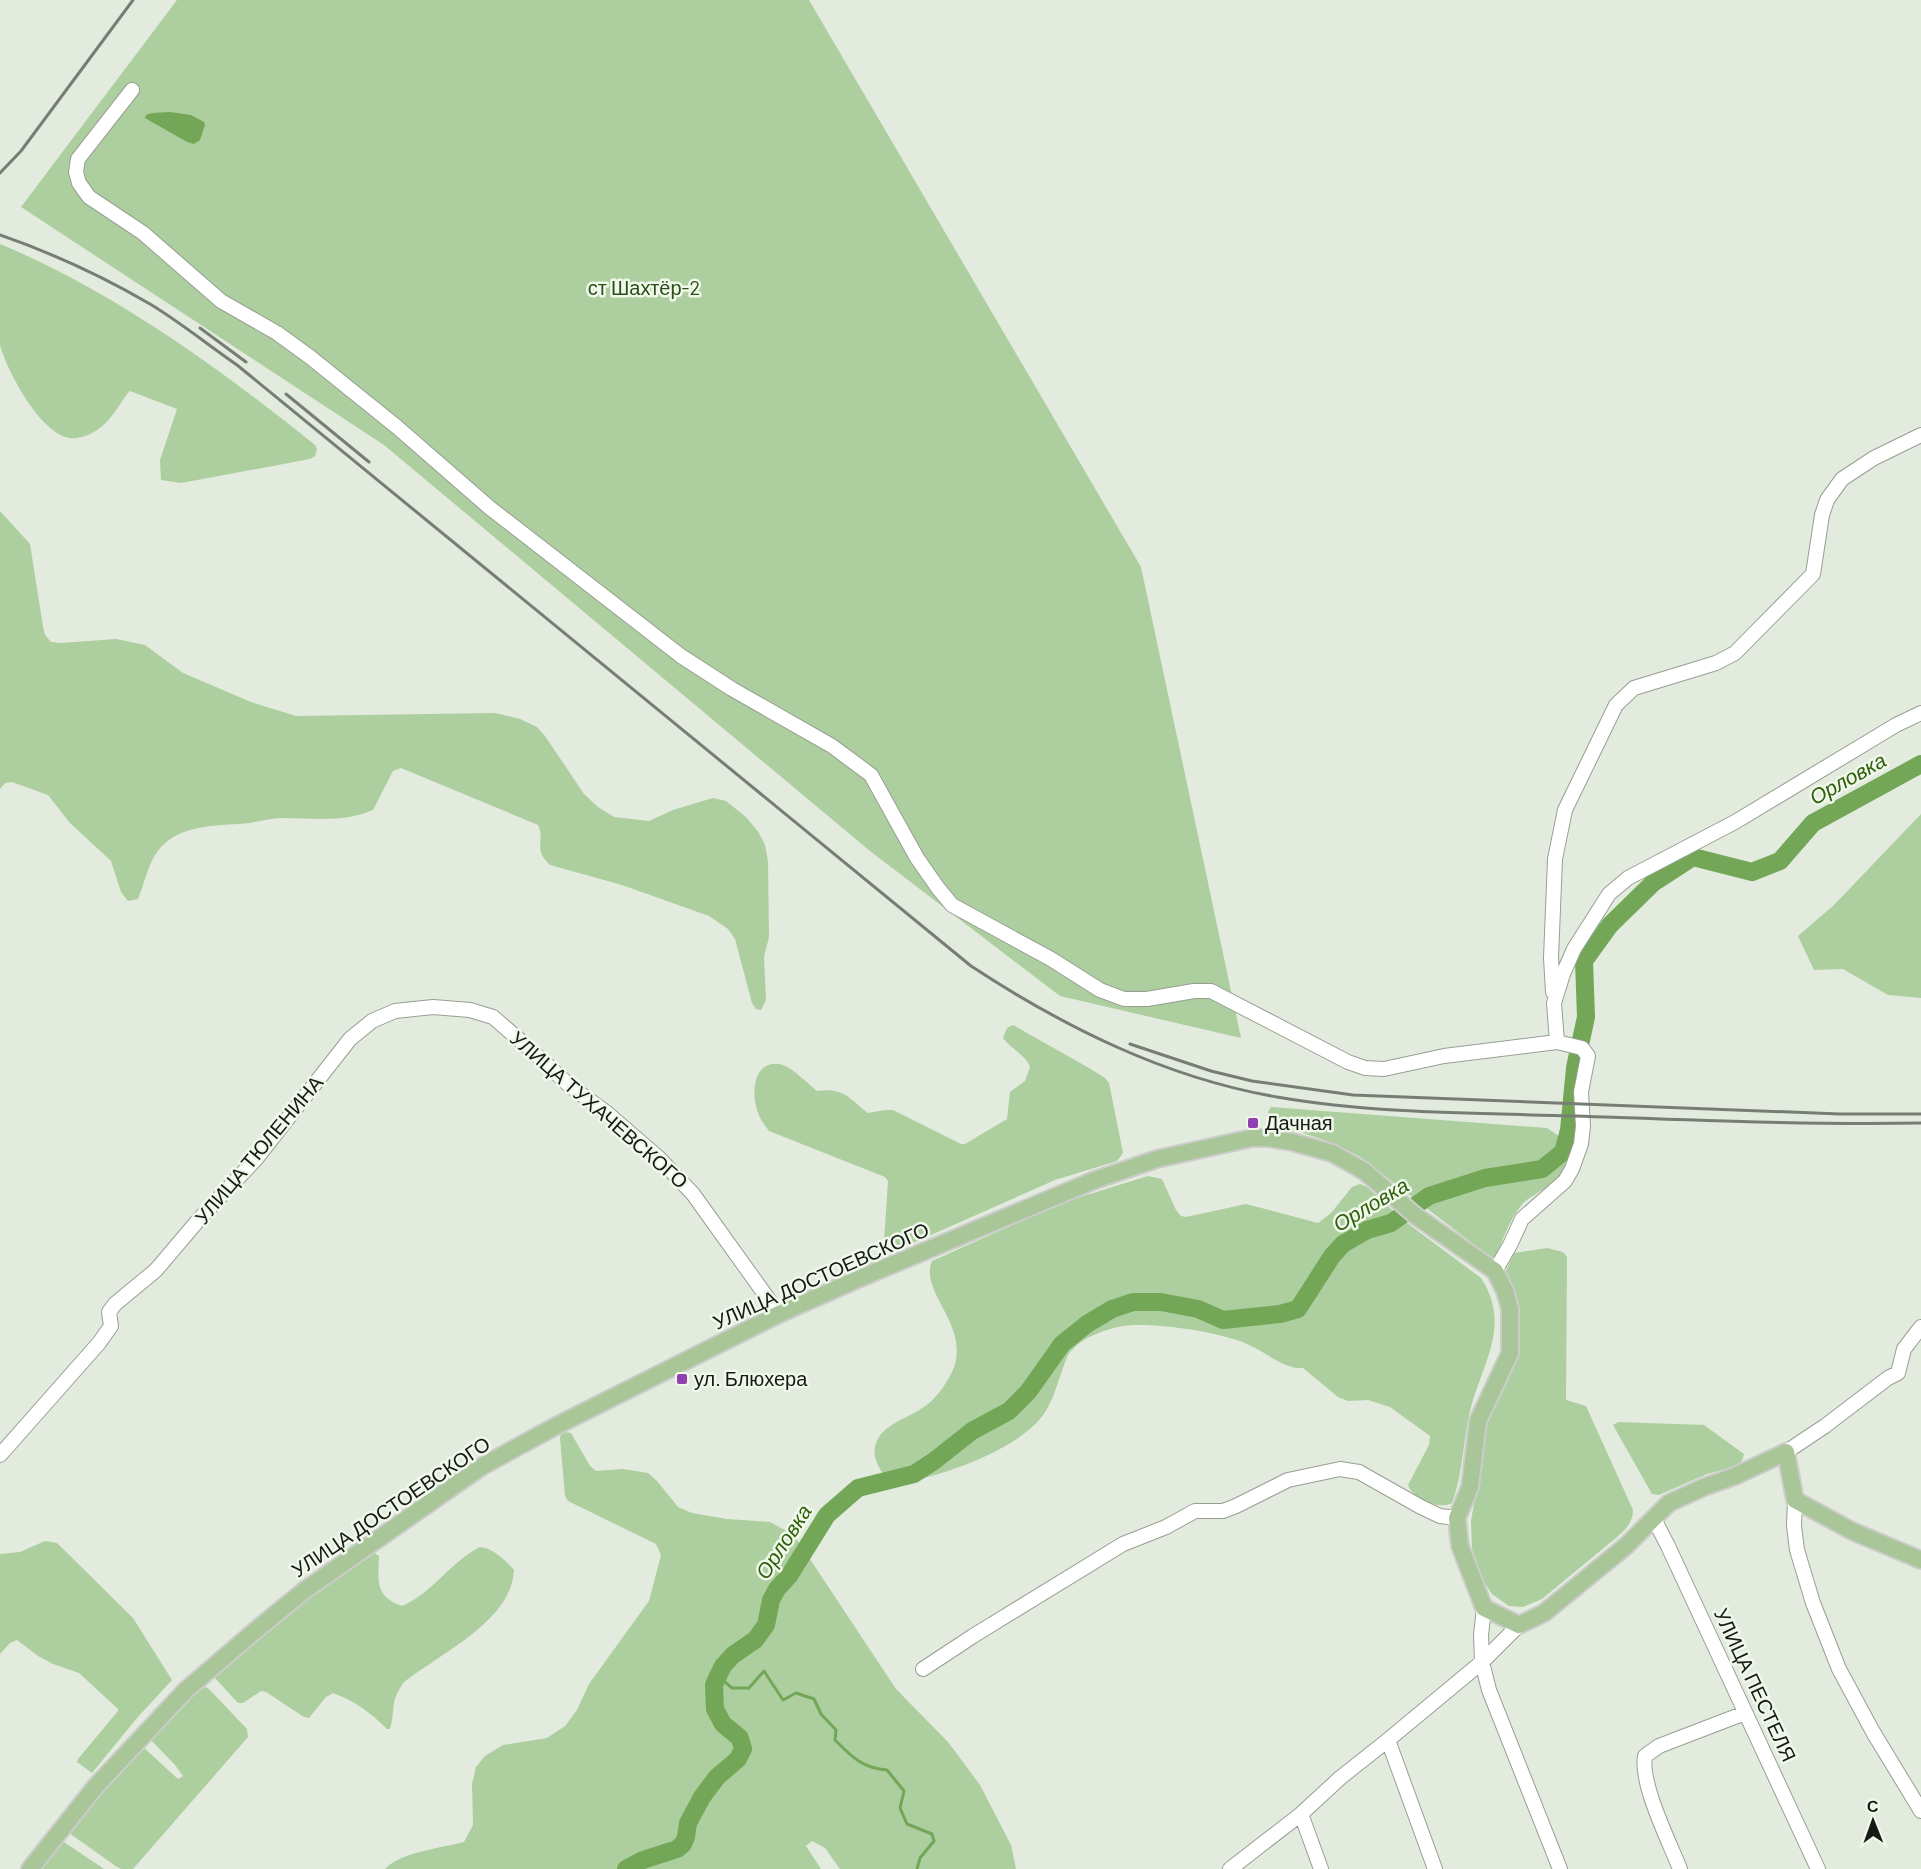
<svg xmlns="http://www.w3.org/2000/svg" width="1921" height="1869" viewBox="0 0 1921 1869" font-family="Barlow,sans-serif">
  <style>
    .green { fill: #adce9e }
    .water { fill: #73a757 }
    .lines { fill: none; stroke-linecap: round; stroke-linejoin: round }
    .stream { stroke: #73a757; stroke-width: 3 }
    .river { stroke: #73a757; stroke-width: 18 }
    .minor-casing { stroke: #979f93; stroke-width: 16 }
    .major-casing { stroke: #cccccb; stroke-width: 20 }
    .minor { stroke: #fff; stroke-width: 14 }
    .major { stroke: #a8c698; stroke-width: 16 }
    .rail { stroke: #777d75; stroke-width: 3 }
    .poi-dot { fill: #9140b0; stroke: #eff8eb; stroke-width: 2 }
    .labels { text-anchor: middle; stroke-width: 5; stroke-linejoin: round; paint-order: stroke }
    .park-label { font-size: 20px; fill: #2b4d16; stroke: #eff8eb }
    .street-label { font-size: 20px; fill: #161914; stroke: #eff8eb }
    .poi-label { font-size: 20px; fill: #161914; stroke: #eff8eb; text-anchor: start }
    .water-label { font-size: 21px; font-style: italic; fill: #30600a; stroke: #eff8eb }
  </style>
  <rect width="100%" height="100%" fill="#e2ebde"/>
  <path class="green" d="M177 0H809L1141 567 1241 1038 1060 996 870 851 384 445 21 207Z
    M0 244C111 290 221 369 315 445L317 449 315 456 310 459 181 483 161 480 160 460 177 409 130 391 127 394C114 413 103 434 77 438 45 444 7 371 0 345 0 337 0 325 0 317 0 293 0 268 0 244Z
    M0 511 30 544 43 627 45 635 51 642 61 643 116 639 145 645 183 673 251 702 296 716 495 713 520 719 537 727 545 736 584 794 598 807 614 817 649 821 673 810 713 798 726 801 746 817 759 833 765 845 768 861 769 937 764 957 766 1000 761 1010 756 1009 752 1003 735 939 728 929 709 916 622 885 550 865C532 848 546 842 538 825L401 768 393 771 373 810C343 823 314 818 282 818 272 818 261 821 250 823 221 826 186 823 163 845 148 860 146 880 138 899L128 901 121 892 111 861 70 823 48 795 12 782 5 783 0 789Z
    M1921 814V998L1888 995 1843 969 1814 970 1798 936 1834 905Z
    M1013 1025 1089 1068 1105 1078 1109 1083 1123 1153 1117 1161 1055 1180 897 1250H887L884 1242 888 1181 885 1177 769 1131C763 1123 758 1116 756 1106 751 1087 757 1057 783 1065 795 1070 807 1083 817 1091 843 1087 849 1098 868 1113L885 1110H893L961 1144H965L1007 1119 1010 1092 1025 1081 1030 1067C1025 1054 1011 1049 1003 1038L1007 1028Z
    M1271 1107 1547 1128 1563 1139C1571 1168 1563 1178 1539 1192 1534 1196 1528 1198 1523 1203 1510 1218 1503 1239 1496 1257H1490L1359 1156 1332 1143 1286 1127 1270 1119 1268 1112Z
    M1148 1176 1162 1179 1176 1210 1181 1216 1186 1217 1246 1204 1318 1223 1331 1213 1352 1187 1360 1184 1367 1187 1403 1220 1481 1278C1512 1326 1482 1363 1470 1411 1463 1441 1463 1473 1452 1503 1439 1510 1413 1499 1408 1485L1429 1445 1430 1436 1390 1407 1368 1400 1348 1401 1338 1397 1303 1368C1283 1369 1266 1352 1249 1345 1222 1332 1154 1322 1124 1326 1105 1329 1083 1337 1071 1351 1067 1355 1065 1363 1063 1368 1055 1390 1051 1411 1032 1427 999 1457 937 1477 894 1485 877 1471 865 1448 885 1430 898 1419 916 1414 928 1404 938 1396 948 1381 953 1370 971 1325 919 1293 932 1261L1064 1202Z
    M1547 1248 1563 1252 1567 1257 1566 1400 1586 1406 1633 1510C1633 1522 1626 1529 1617 1537L1542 1599 1523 1607 1509 1606 1492 1594 1481 1578 1472 1549 1471 1521 1488 1421 1508 1381 1516 1356 1505 1273 1514 1253Z
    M1618 1422 1704 1425 1744 1454 1742 1461 1733 1467 1707 1474 1659 1495 1652 1494 1613 1425Z
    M565 1432 571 1433 590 1466 596 1471 623 1469 648 1473 657 1481 678 1507 692 1513 727 1519 770 1522 794 1535 896 1689 948 1742 980 1785 1011 1845 1016 1869H840L825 1848 812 1841 806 1846 821 1869H385C400 1852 442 1848 464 1842L473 1825 472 1784 476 1767 485 1756 503 1745 547 1738 565 1726 577 1710 589 1684 649 1601 661 1555 656 1544 568 1501 565 1496 560 1438 561 1433Z
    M45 1541 57 1543 133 1618 172 1680 137 1718 92 1773 77 1762 78 1759 118 1711V1709L79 1673 53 1664 38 1656 17 1640 10 1643 0 1654V1554L20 1552Z
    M480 1547C493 1548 506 1561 514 1570 512 1621 439 1654 404 1682 389 1703 396 1708 390 1729H387C371 1713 355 1701 333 1693L326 1697 309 1718 304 1717 266 1692 261 1691 243 1703H238L214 1677 218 1669 354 1560 371 1551 379 1556C378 1581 375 1597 402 1606 433 1593 450 1562 480 1547Z
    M201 1686 208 1688 247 1729 248 1737 133 1869H121L117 1867 69 1833 70 1825 143 1747 178 1779 183 1776 175 1765 150 1739Z
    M64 1842 104 1869H37L58 1843Z"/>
  <path class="water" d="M170 112 191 115 204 122 205 125 200 140 194 144 187 142 145 118 146 115 152 113Z"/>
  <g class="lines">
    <path class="stream" d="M718 1676 732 1688H749L764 1671 783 1700 796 1693 814 1699 821 1714 836 1730 835 1740C852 1757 862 1768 887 1770L904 1791 900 1808 907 1824 932 1834 934 1841 920 1858 917 1869"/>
    <path class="river" d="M626 1869 643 1860 677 1849 683 1844 686 1837 688 1823 702 1797 717 1777 738 1759 743 1749 740 1738 723 1724 715 1709 714 1685 718 1676 723 1666 733 1655 755 1640 766 1625 771 1600 777 1589 789 1576 827 1515 858 1488 914 1474 934 1461 972 1431 1009 1411 1028 1392 1062 1344 1087 1324 1112 1309 1133 1302H1161L1198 1309 1223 1320 1280 1314 1298 1309 1332 1256 1343 1244 1367 1230 1391 1223 1429 1196 1485 1178 1542 1169 1563 1152 1569 1130 1575 1068 1586 1017 1584 961 1610 925 1653 883 1693 857 1752 872 1780 861 1813 823 1921 764"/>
    <g class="minor-casing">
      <path id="minor" d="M132 90 78 159 76 172 79 183 89 197 143 233 221 301 277 333 310 357 397 427 490 508 681 656 732 689 832 746 871 775 917 858 938 888 952 905 1051 959 1100 990 1124 999H1147L1194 991H1211L1348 1062 1365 1068 1384 1069 1444 1056 1557 1042
        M1553 992 1551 958 1555 859 1565 810 1616 705 1634 688 1716 663 1735 653 1813 574 1822 515 1827 500 1842 479 1874 458 1921 435
        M1495 1271 1510 1245 1522 1219 1565 1181 1572 1169 1581 1144 1583 1126 1581 1092 1588 1056 1582 1048 1557 1042 1554 1003 1563 974 1574 949 1609 894 1628 878 1735 822 1896 725 1921 713
        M1786 1452 1825 1426 1888 1378 1898 1373 1904 1349 1921 1327
        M0 1455 99 1343 111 1326 109 1312 115 1304 156 1270 201 1217 256 1159 350 1039 372 1021 395 1011 433 1007 470 1010 493 1017 529 1048 570 1086 607 1113 659 1158 693 1194 779 1314
        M1795 1500 1794 1526 1797 1550 1813 1603 1839 1669 1873 1732 1921 1811
        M1654 1519 1668 1546 1818 1869
        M1484 1608 1481 1635 1482 1662 1489 1690 1560 1869
        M923 1669 973 1636 1123 1544 1166 1527 1195 1511H1223L1236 1506 1288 1480 1340 1469 1359 1472 1421 1507 1440 1516 1457 1518
        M1388 1740 1435 1869
        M1301 1814 1321 1869
        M1230 1869 1301 1814 1340 1778 1388 1740 1482 1662 1519 1625
        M1680 1869C1669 1841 1640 1784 1645 1756L1659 1746 1745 1713"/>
    </g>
    <g class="major-casing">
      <path id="major" d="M30 1869 96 1786 186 1690 256 1630 305 1590 481 1467 554 1427 779 1314 858 1279 1095 1180 1157 1159 1252 1138H1268L1292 1142 1332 1153 1364 1171 1416 1216 1495 1271 1505 1291 1510 1309V1353L1478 1421 1470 1487 1457 1518 1460 1546 1484 1608 1519 1625 1544 1613 1626 1546 1669 1503 1704 1487 1735 1476 1786 1452 1795 1500 1852 1531 1921 1560"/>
    </g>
    <use href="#minor" class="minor"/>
    <use href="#major" class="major"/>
    <path class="rail" d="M0 173 21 151 133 0
      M0 235C52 253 102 276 150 304 180 322 208 345 237 365L971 966C1064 1027 1166 1078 1277 1097 1375 1114 1477 1113 1576 1116 1691 1120 1806 1125 1921 1123
      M200 328 246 362
      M286 394 369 462
      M1130 1044 1211 1071 1252 1081 1353 1095 1840 1114H1921"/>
  </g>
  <g class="poi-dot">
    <rect x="1247" y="1117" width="12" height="12" rx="3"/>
    <rect x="676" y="1373" width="12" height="12" rx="3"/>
  </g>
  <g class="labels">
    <g class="park-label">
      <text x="644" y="295">ст Шахтёр-2</text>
    </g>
    <g class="street-label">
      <text transform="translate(599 1110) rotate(41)" y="7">УЛИЦА ТУХАЧЕВСКОГО</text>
      <text transform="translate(259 1150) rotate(-50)" y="7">УЛИЦА ТЮЛЕНИНА</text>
      <text transform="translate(821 1276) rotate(-24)" y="7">УЛИЦА ДОСТОЕВСКОГО</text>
      <text transform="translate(391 1507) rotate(-34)" y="7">УЛИЦА ДОСТОЕВСКОГО</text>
      <text transform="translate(1755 1685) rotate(65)" y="7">УЛИЦА ПЕСТЕЛЯ</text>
    </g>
    <g class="poi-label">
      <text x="1265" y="1130">Дачная</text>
      <text x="694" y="1386">ул. Блюхера</text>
    </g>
    <g class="water-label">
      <text transform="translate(1848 779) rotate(-29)" y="7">Орловка</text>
      <text transform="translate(1371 1205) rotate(-31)" y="7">Орловка</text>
      <text transform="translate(784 1542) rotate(-57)" y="7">Орловка</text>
    </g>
  </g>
  <g transform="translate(1873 1821) rotate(359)" stroke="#eff8eb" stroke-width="4.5" paint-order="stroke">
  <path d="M0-4.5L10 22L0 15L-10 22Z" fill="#161914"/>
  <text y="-9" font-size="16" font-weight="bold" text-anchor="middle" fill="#161914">С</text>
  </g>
</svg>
